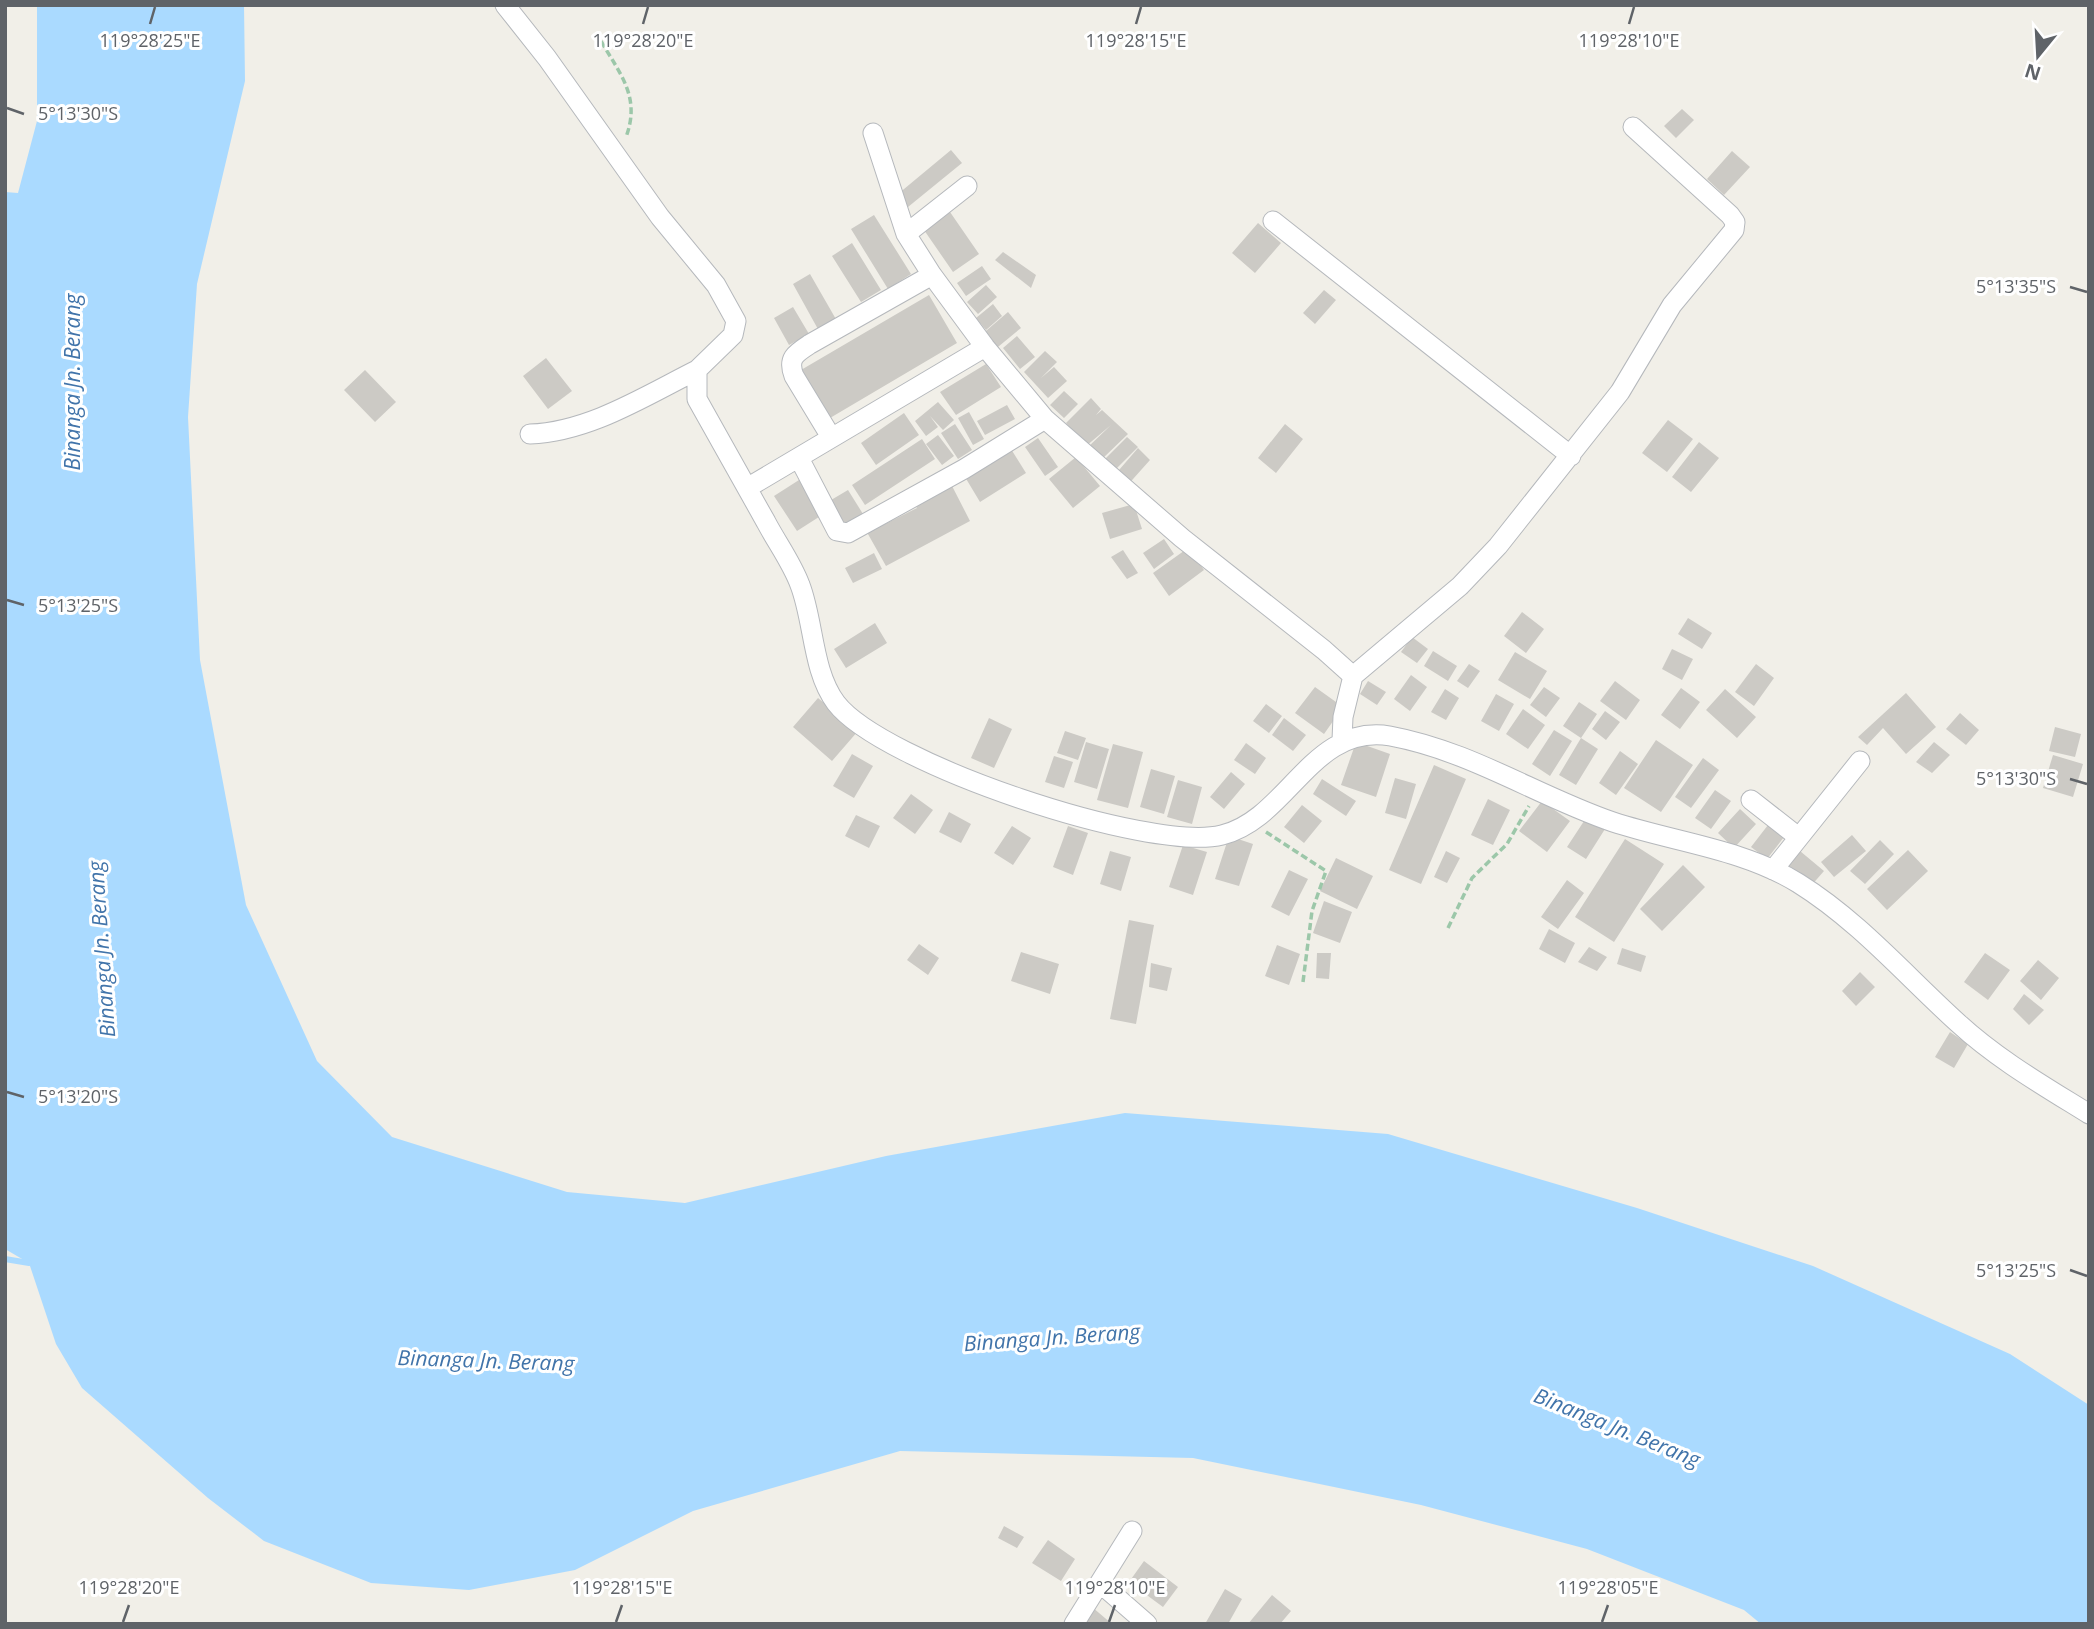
<svg xmlns="http://www.w3.org/2000/svg" width="2094" height="1629" viewBox="0 0 2094 1629" font-family="'Open Sans',sans-serif">
  <style>
    .water { fill: #aadaff }
    .lines { fill: none; stroke-linecap: round; stroke-linejoin: round }
    .stream { stroke: #aadaff; stroke-width: 6 }
    .building { fill: #cccac5 }
    .minor-casing { stroke: #b5b8bc; stroke-width: 21 }
    .path { stroke: #9cc7a9; stroke-width: 3.5; stroke-dasharray: 7 3.5; stroke-linecap: butt }
    .minor { stroke: #fff; stroke-width: 19 }
    .ticks { fill: none; stroke: #5f6368; stroke-width: 2.5 }
    .labels { text-anchor: middle; stroke-width: 6; stroke-linejoin: round; paint-order: stroke }
    .water-label { font-size: 21px; font-style: italic; fill: #4174aa; stroke: #fff }
    .ticks-label { font-size: 18px; text-anchor: middle; fill: #5f6368; stroke: #fff; stroke-width: 6; stroke-linejoin: round; paint-order: stroke }
  </style>
  <rect width="100%" height="100%" fill="#f1efe8"/>
  <path class="water" d="M37 5H244L245 81 197 284 188 417 200 660 246 905 317 1061 392 1137 567 1192 685 1203 886 1156 1125 1113 1388 1134 1637 1208 1813 1266 2010 1354 2089 1405V1624H1761L1744 1610 1587 1549 1421 1505 1193 1458 900 1451 693 1511 575 1570 469 1590 371 1583 264 1541 208 1498 82 1388 56 1344 29 1263 5 1249V192L18 193 37 121Z"/>
  <g class="lines">
    <path class="stream" d="M5 1259 29 1263"/>
  </g>
  <path class="building" d="M1682 109 1694 120 1676 138 1664 126Z
    M951 150 962 163 908 207 898 194Z
    M1732 151 1750 167 1724 195 1707 179Z
    M950 212 979 254 953 272 924 230Z
    M874 215 911 274 888 289 851 229Z
    M1258 223 1281 243 1255 273 1232 253Z
    M852 243 881 290 861 302 832 256Z
    M1003 252 1036 275 1031 288 995 260Z
    M982 266 991 279 966 296 957 283Z
    M810 274 837 321 819 331 793 284Z
    M986 285 997 297 978 314 967 302Z
    M1324 290 1336 300 1315 324 1303 313Z
    M929 295 957 343 830 418 801 370Z
    M993 304 1002 316 986 330 976 318Z
    M793 307 809 334 789 345 774 318Z
    M1008 312 1021 328 993 351 980 336Z
    M1017 336 1035 357 1020 369 1003 348Z
    M1045 351 1057 362 1041 378 1054 367 1067 381 1048 398 1024 372Z
    M546 358 572 391 548 409 523 376Z
    M986 364 1001 387 956 415 940 392Z
    M365 370 396 402 375 422 344 390Z
    M1064 391 1078 404 1064 418 1050 405Z
    M1091 398 1101 409 1096 415 1102 410 1128 434 1100 461 1087 448 1111 425 1085 447 1066 423Z
    M938 402 954 420 943 430 930 416 938 427 926 436 915 421Z
    M1007 405 1015 419 985 435 977 421Z
    M969 412 984 439 973 445 958 418Z
    M904 413 919 435 876 465 861 443Z
    M1668 420 1693 439 1667 472 1642 453Z
    M955 424 972 450 958 459 941 433Z
    M1285 424 1303 439 1276 473 1258 458Z
    M938 435 954 456 942 465 926 444Z
    M1127 437 1138 447 1112 473 1101 463Z
    M1038 438 1058 467 1045 476 1025 447Z
    M922 439 935 459 865 505 852 485Z
    M1699 442 1719 458 1691 492 1672 477Z
    M1138 448 1150 460 1125 488 1113 477Z
    M1011 449 1026 473 980 502 965 477Z
    M1076 457 1100 486 1073 508 1049 479Z
    M799 480 822 515 797 531 774 496Z
    M951 484 970 521 886 566 864 527 879 518 883 525 917 508 914 503Z
    M848 490 863 514 841 528 826 503Z
    M1134 504 1142 529 1110 539 1102 513Z
    M1164 539 1174 554 1154 569 1143 553Z
    M1188 548 1204 570 1169 596 1153 573Z
    M1123 550 1138 573 1127 579 1111 557Z
    M874 553 882 569 853 583 845 568Z
    M1522 612 1544 629 1526 653 1504 636Z
    M1688 618 1712 633 1702 649 1678 634Z
    M875 623 887 643 846 668 834 649Z
    M1412 637 1428 649 1417 663 1401 652Z
    M1672 649 1693 659 1682 680 1662 669Z
    M1433 651 1457 666 1448 681 1424 666Z
    M1515 652 1547 671 1530 699 1498 680Z
    M1469 664 1480 671 1468 688 1457 681Z
    M1756 664 1774 678 1754 706 1735 692Z
    M1411 675 1427 687 1410 711 1394 699Z
    M1368 681 1386 692 1377 705 1360 694Z
    M1615 681 1640 700 1626 720 1600 701Z
    M1315 687 1343 707 1324 734 1295 713Z
    M1544 687 1560 698 1546 717 1530 705Z
    M1681 688 1700 702 1680 729 1661 715Z
    M1445 689 1459 698 1446 720 1431 712Z
    M1725 689 1756 717 1737 738 1706 710Z
    M1906 693 1936 727 1906 754 1883 728 1867 745 1858 737Z
    M1496 694 1514 704 1499 731 1481 721Z
    M818 698 858 731 832 761 793 727Z
    M1579 702 1597 714 1581 738 1563 726Z
    M1266 704 1282 716 1269 733 1253 721Z
    M1523 709 1545 725 1528 749 1506 734Z
    M1605 711 1620 722 1606 740 1592 729Z
    M1960 713 1979 730 1966 745 1946 729Z
    M989 718 1012 729 994 768 971 758Z
    M1284 718 1306 735 1293 751 1272 735Z
    M2055 727 2081 734 2075 757 2049 751Z
    M1554 730 1572 741 1550 776 1532 764Z
    M1065 731 1086 738 1078 760 1057 753Z
    M1581 738 1598 749 1576 785 1559 775Z
    M1656 740 1693 765 1661 812 1624 788Z
    M1086 742 1109 749 1097 789 1074 782Z
    M1356 742 1390 754 1376 797 1341 785Z
    M1934 742 1950 755 1932 773 1916 762Z
    M1246 743 1266 758 1255 774 1234 760Z
    M1113 744 1143 752 1128 808 1097 800Z
    M1620 751 1638 764 1616 795 1599 783Z
    M852 754 873 766 854 798 833 786Z
    M2053 755 2083 764 2073 797 2043 788Z
    M1054 756 1073 762 1064 788 1045 782Z
    M1703 758 1719 770 1691 808 1675 797Z
    M1434 765 1466 779 1421 884 1389 870Z
    M1151 769 1175 776 1164 814 1140 807Z
    M1231 772 1245 784 1224 809 1210 797Z
    M1395 778 1416 784 1406 819 1385 813Z
    M1322 779 1356 801 1346 816 1313 794Z
    M1178 780 1202 787 1192 824 1167 817Z
    M1715 790 1731 801 1711 829 1695 818Z
    M911 794 933 810 915 834 893 818Z
    M1488 799 1510 810 1493 845 1471 835Z
    M1542 801 1570 821 1547 852 1519 831Z
    M1302 805 1322 821 1304 843 1284 827Z
    M1740 809 1756 824 1734 848 1718 833Z
    M949 812 971 824 961 843 939 832Z
    M856 815 880 826 869 848 845 836Z
    M1586 818 1605 829 1586 859 1567 847Z
    M1768 825 1784 837 1767 859 1751 847Z
    M1012 826 1031 838 1013 865 994 853Z
    M1068 826 1088 833 1073 875 1053 867Z
    M1852 835 1866 851 1834 877 1821 862Z
    M1229 836 1253 844 1239 886 1215 879Z
    M1625 839 1664 864 1614 942 1575 917Z
    M1880 840 1894 854 1865 884 1850 871Z
    M1183 845 1207 852 1193 895 1169 887Z
    M1908 850 1928 871 1887 910 1867 889Z
    M1110 851 1131 857 1121 891 1100 884Z
    M1446 851 1460 858 1447 883 1434 877Z
    M1800 851 1824 871 1810 887 1786 867Z
    M1336 858 1373 876 1357 909 1320 891Z
    M1683 865 1705 887 1662 931 1640 909Z
    M1289 870 1308 879 1289 916 1271 907Z
    M1567 880 1584 893 1558 929 1541 917Z
    M1324 901 1352 912 1340 943 1313 933Z
    M1129 920 1154 925 1136 1024 1110 1019Z
    M1549 929 1575 943 1565 963 1539 949Z
    M919 944 939 958 928 975 907 960Z
    M1277 945 1300 954 1289 985 1265 976Z
    M1589 947 1607 957 1597 971 1578 962Z
    M1622 948 1646 956 1641 972 1617 964Z
    M1021 952 1059 964 1050 994 1011 981Z
    M1317 953H1331L1329 979 1316 978Z
    M1985 953 2010 970 1988 1000 1964 982Z
    M2038 960 2059 978 2041 1000 2020 981Z
    M1151 963 1172 968 1167 991 1149 987Z
    M1860 972 1875 987 1856 1006 1842 991Z
    M2024 994 2044 1010 2029 1025 2013 1009Z
    M1950 1032 1968 1044 1954 1068 1935 1057Z
    M1004 1526 1024 1537 1017 1548 998 1538Z
    M1048 1540 1075 1559 1061 1581 1032 1563Z
    M1144 1561 1178 1587 1163 1607 1129 1582Z
    M1225 1589 1242 1599 1228 1624H1205Z
    M1272 1595 1291 1611 1280 1624H1248Z
    M1092 1607 1112 1624H1078Z"/>
  <g class="lines">
    <g class="minor-casing">
      <path id="minor" d="M505 5 547 58 660 217 716 285 736 321 733 335 697 370V399C720 440 743 481 766 522 777 543 792 563 800 585 814 621 812 671 836 703 882 763 1150 853 1222 835 1288 819 1312 723 1390 736 1471 751 1537 796 1613 822 1674 842 1743 849 1798 883 1859 921 1905 975 1958 1023 1997 1059 2044 1086 2089 1114
        M873 133 906 234 932 275 985 347 1045 419 1182 538 1324 650 1353 676 1343 717 1342 740
        M1273 221 1571 456
        M906 234 967 186
        M530 434C589 432 645 396 697 370
        M831 437 794 376C787 358 796 353 810 344L932 275
        M800 460 837 531 848 533 964 469 1045 419
        M747 488 985 347
        M1353 676 1460 586 1498 546 1620 392 1672 305 1734 230 1735 222 1730 215 1633 127
        M1751 800 1797 836
        M1773 870 1860 761
        M1100 1583 1147 1624
        M1074 1624 1132 1531"/>
    </g>
    <path class="path" d="M601 41C620 74 641 97 626 137
      M1266 832 1326 871 1312 911 1303 982
      M1448 928 1472 878 1507 844 1529 806"/>
    <use href="#minor" class="minor"/>
  </g>
  <path class="ticks" d="M150 24 155 7M643 24 648 7M1136 24 1141 7M1629 24 1634 7M7 108 24 114M2070 287 2087 292M7 600 24 605M2070 779 2087 784M7 1092 24 1097M2070 1270 2087 1276M123 1622 129 1605M616 1622 622 1605M1109 1622 1115 1605M1602 1622 1608 1605"/>
  <g class="labels">
    <g class="water-label">
      <text transform="translate(73 382) rotate(-90)" y="7">Binanga Jn. Berang</text>
      <text transform="translate(102 949) rotate(-94)" y="7">Binanga Jn. Berang</text>
      <text transform="translate(1052 1338) rotate(-4)" y="7">Binanga Jn. Berang</text>
      <text transform="translate(486 1361) rotate(2)" y="7">Binanga Jn. Berang</text>
      <text transform="translate(1617 1428) rotate(22)" y="7">Binanga Jn. Berang</text>
    </g>
  </g>
  <g class="ticks-label">
    <text x="150" y="47">119°28'25"E</text>
    <text x="643" y="47">119°28'20"E</text>
    <text x="1136" y="47">119°28'15"E</text>
    <text x="1629" y="47">119°28'10"E</text>
    <text x="78" y="120">5°13'30"S</text>
    <text x="2016" y="293">5°13'35"S</text>
    <text x="78" y="612">5°13'25"S</text>
    <text x="2016" y="785">5°13'30"S</text>
    <text x="78" y="1103">5°13'20"S</text>
    <text x="2016" y="1277">5°13'25"S</text>
    <text x="129" y="1594">119°28'20"E</text>
    <text x="622" y="1594">119°28'15"E</text>
    <text x="1115" y="1594">119°28'10"E</text>
    <text x="1608" y="1594">119°28'05"E</text>
  </g>
  <rect width="2094" height="1629" fill="none" stroke="#5f6368" stroke-width="14"/>
  <g transform="translate(2038 56) rotate(198)" stroke="#ffffff" stroke-width="5" paint-order="stroke">
  <path d="M0-5L12 26L0 18L-12 26Z" fill="#5f6368"/>
  <text y="-10" font-size="19" font-weight="bold" text-anchor="middle" fill="#5f6368">N</text>
  </g>
</svg>
